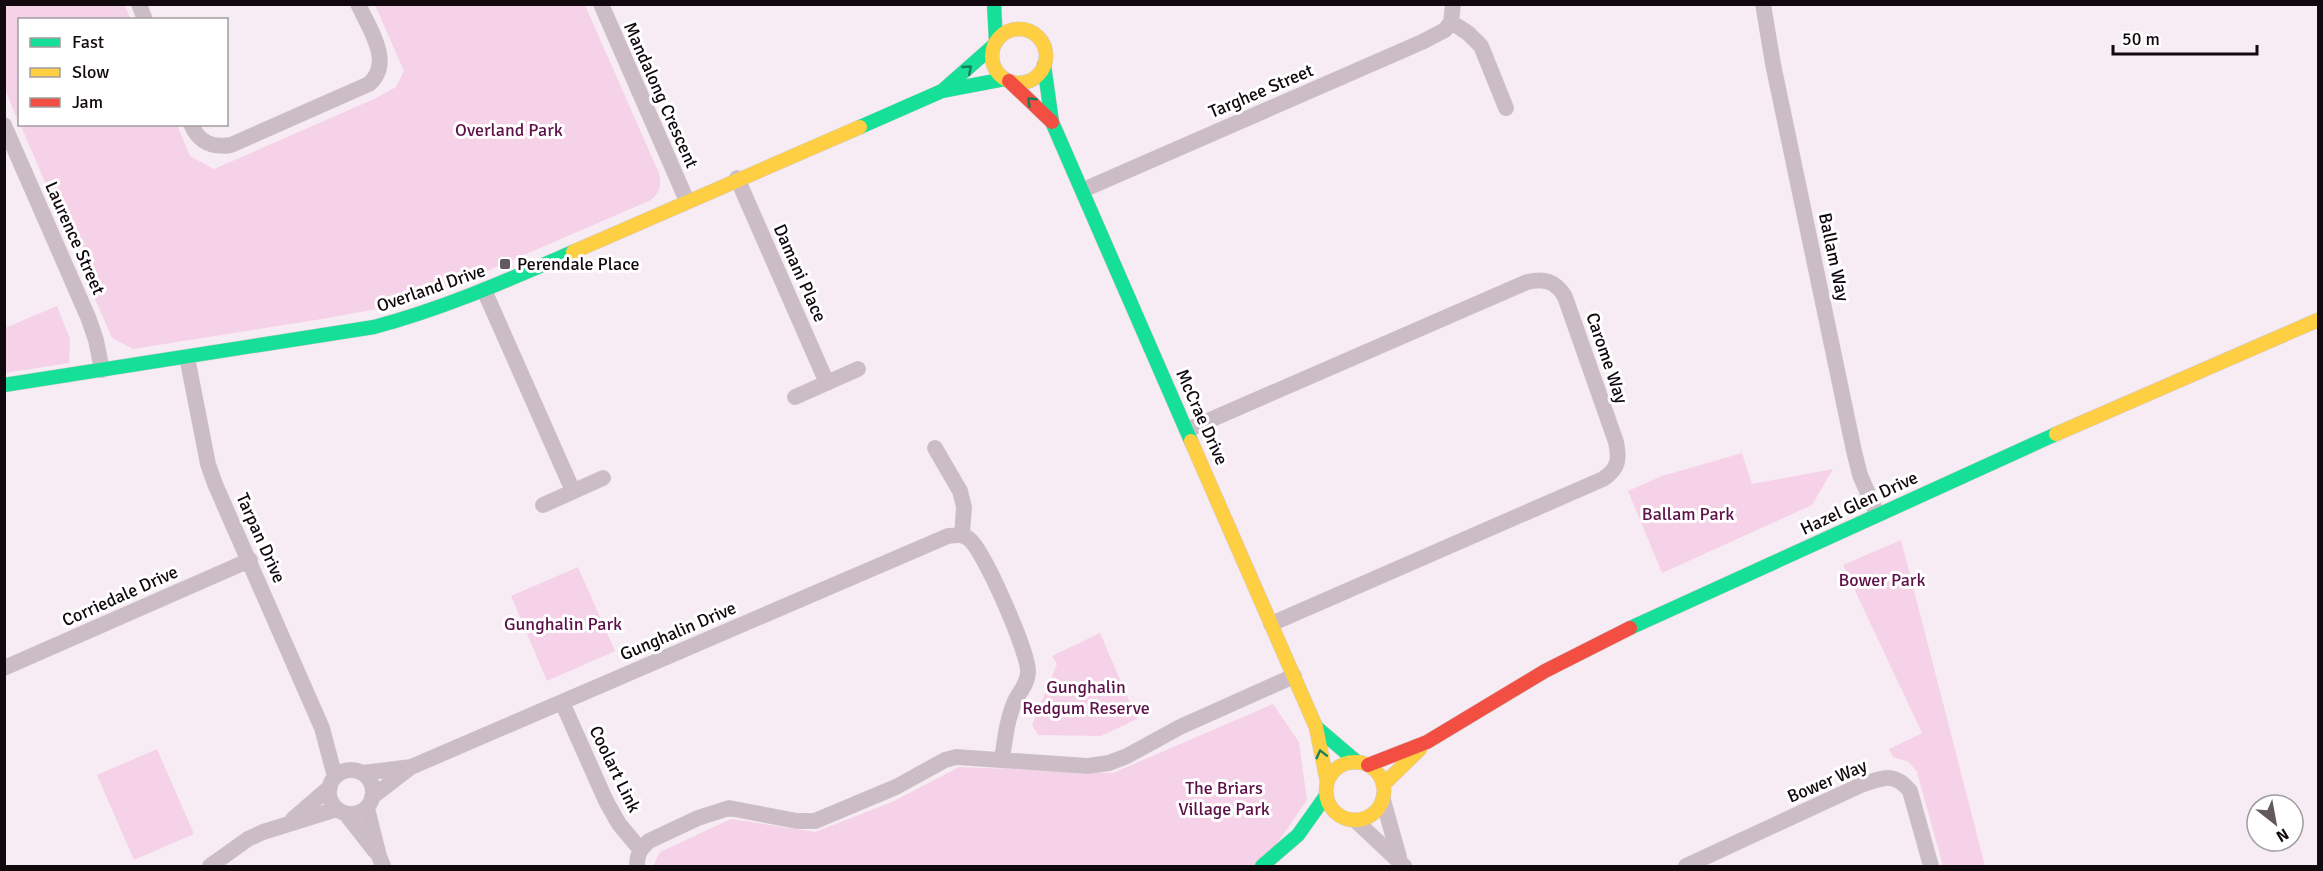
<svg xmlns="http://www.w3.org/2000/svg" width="2323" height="871" viewBox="0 0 2323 871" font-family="Signika,sans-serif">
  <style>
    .green { fill: #f6d2e8 }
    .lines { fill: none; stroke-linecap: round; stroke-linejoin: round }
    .street-casing { stroke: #d1c9ce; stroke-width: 16 }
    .fast-casing { stroke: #d1c9ce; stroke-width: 15 }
    .slow-casing { stroke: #d1c9ce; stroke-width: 15 }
    .jam-casing { stroke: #d1c9ce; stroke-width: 15 }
    .street { stroke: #ccbcc5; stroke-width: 15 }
    .fast { stroke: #16e098; stroke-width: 14 }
    .slow { stroke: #ffcf43; stroke-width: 14 }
    .jam { stroke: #f24e42; stroke-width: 14 }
    .oneway { stroke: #147f5a }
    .poi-dot { fill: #62585e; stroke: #fff; stroke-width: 2 }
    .labels { text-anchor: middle; stroke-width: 6; stroke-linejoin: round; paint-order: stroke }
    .street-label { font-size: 18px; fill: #11090e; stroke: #fff }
    .park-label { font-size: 18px; fill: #5e1049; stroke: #fff }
    .poi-label { font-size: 18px; fill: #11090e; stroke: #fff; text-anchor: start }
  </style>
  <rect width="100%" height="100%" fill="#f7ecf3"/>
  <path class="green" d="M9 4 124 5 131 19 20 20 19 124 5 89 4 6Z
    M375 5H585L658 171C662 183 661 192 651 200L450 287 393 306 322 319 133 349 112 338 20 124 177 125 190 156 214 169 374 99 396 87 404 71Z
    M57 306 70 339 69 363 5 373V328Z
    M1742 453 1752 484 1833 469 1812 505 1662 573 1628 491 1662 476Z
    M1901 540 1985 866H1943L1917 772 1909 762 1893 757 1889 749 1922 733 1843 565Z
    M578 567 615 651 547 681 511 596Z
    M1100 633 1137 719 1101 736 1038 735 1032 725 1057 664 1052 656Z
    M1273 704 1299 742 1307 800 1274 848 1256 866H653L660 852 731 819 815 832 892 802 959 767 1113 773Z
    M157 749 194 834 134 860 97 775Z"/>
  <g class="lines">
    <g class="street-casing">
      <path id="street" d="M139 4 145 20
        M601 4 687 201
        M1453 4 1451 22 1468 33 1481 46 1506 108
        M1763 4 1773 64 1854 451 1860 475 1877 514
        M191 124C199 143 212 148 231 145L369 84C394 63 369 28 358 4
        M4 125 88 317 96 340 102 370
        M737 178 827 383
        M1083 190 1422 42 1445 30 1451 22
        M484 290 573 491
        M187 357 208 464 215 484 322 728 335 777
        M795 397 858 369
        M1187 430 1527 282C1544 278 1556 281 1565 297L1616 442C1620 460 1618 469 1603 479L1271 624
        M935 448 960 491 964 507 962 535
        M543 505 603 478
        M4 668 250 560
        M562 702 606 801 619 824 640 849
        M329 792a22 22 0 1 1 44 0a22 22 0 1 1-44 0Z
        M362 773 411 767 948 536C956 535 962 533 969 539 984 550 1029 654 1028 672 1028 683 1020 691 1015 701 1007 719 1005 739 1002 759
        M372 797 411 767
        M1383 800 1399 857
        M367 808 379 856 383 866
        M346 814 375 851
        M293 819 330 787
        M1356 821 1404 866
        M210 866 248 839 263 832 337 809
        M637 866C637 854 640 849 649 841L698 818 729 808 797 821H815L896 787 945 760 956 757 1088 766 1109 763 1127 756 1180 727 1294 676
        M1686 866 1861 785C1882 778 1894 771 1910 791L1931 866"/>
    </g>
    <g class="fast-casing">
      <path id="fast" d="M994 4 996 41
        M1044 65 1052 122 1191 441
        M942 91 993 46
        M860 127 942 91 1005 79
        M4 385 374 327C443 309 508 280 573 252
        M1630 628 2056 434
        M1316 727 1357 762
        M1262 866 1298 835 1325 797"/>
    </g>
    <g class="slow-casing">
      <path id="slow" d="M992 56a27 27 0 1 1 54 0a27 27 0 1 1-54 0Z
        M573 252 860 127
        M2056 434 2318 320
        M1191 441 1316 727 1327 781
        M1326 791a29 29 0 1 1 58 0a29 29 0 1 1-58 0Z
        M1383 785 1420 749"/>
    </g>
    <g class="jam-casing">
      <path id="jam" d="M1009 81 1052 122
        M1368 765 1427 742 1545 671 1630 628"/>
    </g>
    <use href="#street" class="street"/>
    <use href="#fast" class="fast"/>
    <use href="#slow" class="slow"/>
    <use href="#jam" class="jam"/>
  </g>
  <defs><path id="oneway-chevron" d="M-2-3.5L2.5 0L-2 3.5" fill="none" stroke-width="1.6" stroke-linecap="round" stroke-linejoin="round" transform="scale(1.5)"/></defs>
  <g class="oneway">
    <use href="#oneway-chevron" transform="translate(968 69) rotate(-41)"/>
    <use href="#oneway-chevron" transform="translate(1031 101) rotate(-136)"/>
    <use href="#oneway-chevron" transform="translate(1321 754) rotate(-104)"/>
  </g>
  <rect class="poi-dot" x="499" y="258" width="12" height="12" rx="3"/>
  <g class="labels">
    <g class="street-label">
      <text transform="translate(1261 91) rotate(-23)" y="6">Targhee Street</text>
      <text transform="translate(661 95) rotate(66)" y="6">Mandalong Crescent</text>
      <text transform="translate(75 238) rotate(66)" y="6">Laurence Street</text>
      <text transform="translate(1834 257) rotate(78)" y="6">Ballam Way</text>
      <text transform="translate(800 273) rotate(66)" y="6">Damani Place</text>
      <text transform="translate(431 288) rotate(-19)" y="6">Overland Drive</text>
      <text transform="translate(1607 358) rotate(71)" y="6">Carome Way</text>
      <text transform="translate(1202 417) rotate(66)" y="6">McCrae Drive</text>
      <text transform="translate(1859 503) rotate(-25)" y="6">Hazel Glen Drive</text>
      <text transform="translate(261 538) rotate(66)" y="6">Tarpan Drive</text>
      <text transform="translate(120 596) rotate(-24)" y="6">Corriedale Drive</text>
      <text transform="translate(678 631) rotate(-23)" y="6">Gunghalin Drive</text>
      <text transform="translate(615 769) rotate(64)" y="6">Coolart Link</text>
      <text transform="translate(1827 781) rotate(-23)" y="6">Bower Way</text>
    </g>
    <g class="park-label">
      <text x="509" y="136">Overland Park</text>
      <text x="1688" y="520">Ballam Park</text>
      <text x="1882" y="586">Bower Park</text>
      <text x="563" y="630">Gunghalin Park</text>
      <text x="1086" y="693">Gunghalin<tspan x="1086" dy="21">Redgum Reserve</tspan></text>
      <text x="1224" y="794">The Briars<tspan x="1224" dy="21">Village Park</tspan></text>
    </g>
    <g class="poi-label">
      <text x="517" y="270">Perendale Place</text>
    </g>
  </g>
  <rect width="2323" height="871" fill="none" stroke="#11090e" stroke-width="12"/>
  <rect x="18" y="18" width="210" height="108" fill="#ffffff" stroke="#a09d9f" stroke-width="1.5"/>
  <rect x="30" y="38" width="30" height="9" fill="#16e098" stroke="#a09d9f" stroke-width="1.5"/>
  <text x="72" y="48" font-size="18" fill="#11090e">Fast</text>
  <rect x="30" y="68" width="30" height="9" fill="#ffcf43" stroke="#a09d9f" stroke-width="1.5"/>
  <text x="72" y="78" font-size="18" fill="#11090e">Slow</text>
  <rect x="30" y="98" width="30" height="9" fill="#f24e42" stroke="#a09d9f" stroke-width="1.5"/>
  <text x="72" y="108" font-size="18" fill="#11090e">Jam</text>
  <g transform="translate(2275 823) rotate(149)"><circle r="28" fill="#ffffff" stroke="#a09d9f" stroke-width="1.5"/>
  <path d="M0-4.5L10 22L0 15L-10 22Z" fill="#62585e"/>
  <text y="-9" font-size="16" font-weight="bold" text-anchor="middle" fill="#11090e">N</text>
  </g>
  <path d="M2113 45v9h144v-9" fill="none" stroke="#11090e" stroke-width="3"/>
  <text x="2122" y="45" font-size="18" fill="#11090e" stroke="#ffffff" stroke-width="4.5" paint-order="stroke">50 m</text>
</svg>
